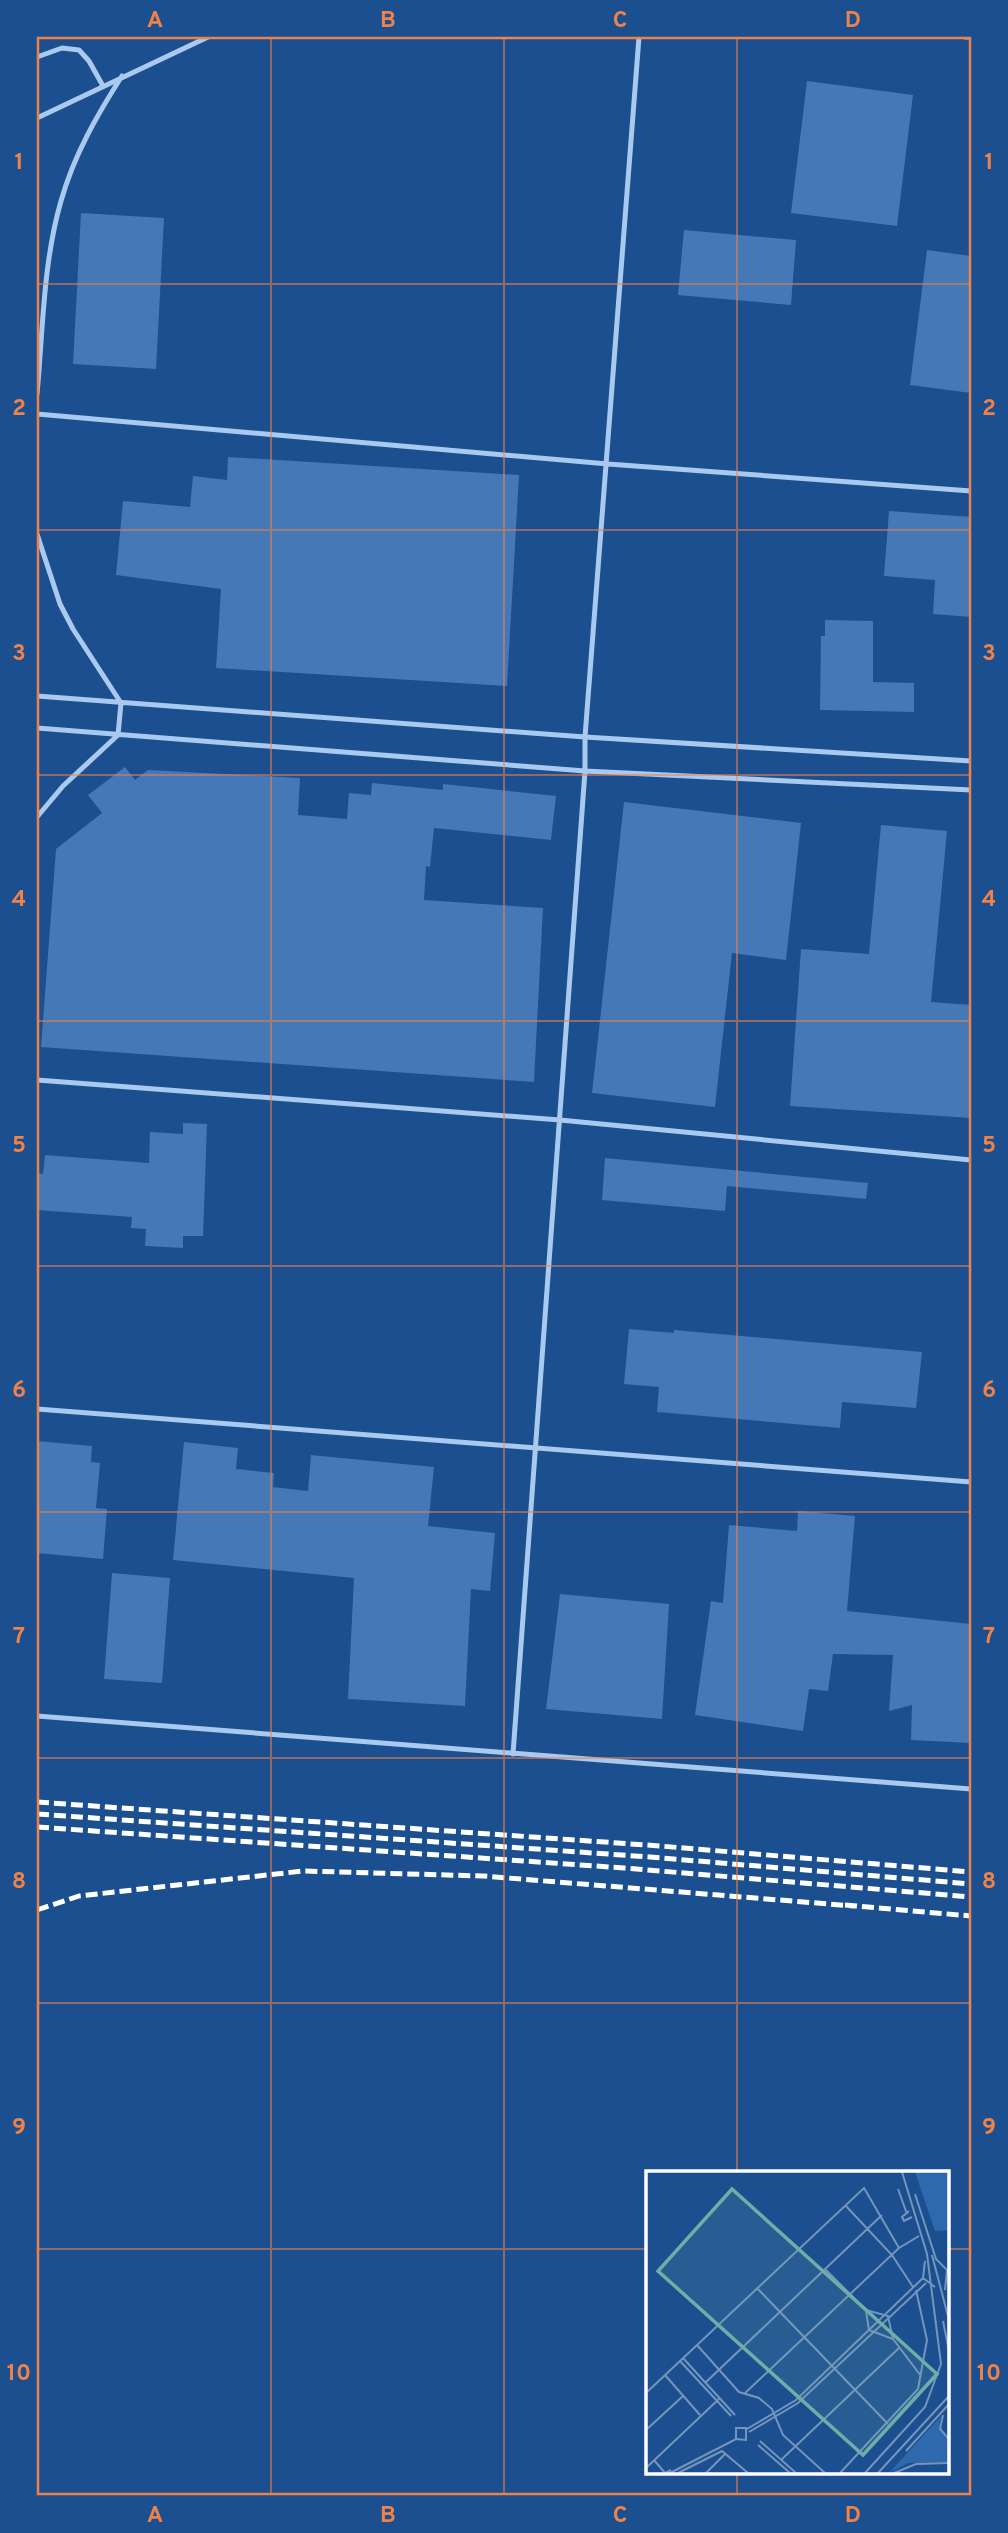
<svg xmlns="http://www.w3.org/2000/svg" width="1008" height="2533" viewBox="0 0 1008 2533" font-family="Overpass,sans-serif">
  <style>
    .building { fill: #4478b7 }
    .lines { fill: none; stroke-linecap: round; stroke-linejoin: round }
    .lane { stroke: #a9c9ee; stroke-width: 5 }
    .rail { stroke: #fff; stroke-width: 5; stroke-dasharray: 12 5; stroke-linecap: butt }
    .grid { fill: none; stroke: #ee8249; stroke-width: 2; stroke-opacity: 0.55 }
    .inset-road { fill: none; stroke: #7695bc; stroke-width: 2 }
    .view { fill: #6fada8; fill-opacity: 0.15; stroke: #6fada8; stroke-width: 3.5 }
    .inset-edge { fill: none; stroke: #fff; stroke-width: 3.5 }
    .neatline { fill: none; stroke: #ee8249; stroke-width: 2.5 }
    .grid-label { font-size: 23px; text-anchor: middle; font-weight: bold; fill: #ee8249 }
  </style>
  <rect width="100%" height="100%" fill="#1b4f8f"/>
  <path class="building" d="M807 81 913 95 897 226 791 213Z
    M81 213 164 218 156 369 73 364Z
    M684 230 796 240 791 305 678 295Z
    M927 250 971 256V393L910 385Z
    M228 457 519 475 507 686 216 668 221 589 116 575 123 501 190 507 193 476 227 480Z
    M889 511 971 517V617L933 614 935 580 884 576Z
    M825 620 873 621V682L914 683V712L820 710 821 636H825Z
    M125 767 135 780 148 770 300 778 298 815 347 819 349 793 371 795 372 783 443 790V784L556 796 551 840 434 828 430 867 426 866 424 900 543 908 534 1082 41 1047 56 849 102 813 88 795Z
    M624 802 801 823 786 960 732 953 715 1107 592 1093Z
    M881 825 947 831 931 1002 971 1005 969 1076H971V1118L790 1106 801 949 869 954Z
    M183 1123 207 1124 203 1236H183V1248L145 1246 146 1229 131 1228 132 1217 37 1210V1173L43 1174 45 1155 149 1163 150 1132 183 1134Z
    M605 1158 868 1183 866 1199 727 1186 725 1211 602 1200Z
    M629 1329 674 1333V1330L922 1352 916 1408 842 1402 840 1428 657 1412 659 1387 624 1384Z
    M37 1441 92 1446 91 1462 100 1463 96 1508 107 1509 103 1559 37 1553Z
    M184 1442 238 1448 236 1469 274 1473 273 1487 308 1491 311 1455 434 1467 428 1526 495 1533 490 1591 471 1589 465 1706 348 1699 354 1578 173 1560Z
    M798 1511 855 1516 847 1611 971 1624V1743L911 1740 912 1705 889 1711 893 1655 833 1654 828 1691 809 1689 803 1731 695 1715 711 1601 723 1603 729 1525 797 1531Z
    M112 1573 170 1578 162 1683 104 1679Z
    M560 1594 669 1604 662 1719 546 1709Z"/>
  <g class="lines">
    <path class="lane" d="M965 37H971
      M37 57 62 48 79 50 89 61 103 86
      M37 118 208 37
      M37 394C43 330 43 263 61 201 74 155 97 115 122 76
      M37 414 608 464 971 491
      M37 534 60 604 73 629 121 703 118 735 63 786 37 817
      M37 696 585 737 971 761
      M37 728 585 771 971 790
      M37 1080 560 1120 971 1160
      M37 1409 971 1482
      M37 1716 971 1789
      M513 1754 585 771V737L639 37"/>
    <path class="rail" d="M37 1802 660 1846 971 1872
      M37 1814 650 1857 971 1884
      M37 1827 624 1868 971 1897
      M845 1905 971 1916
      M37 1910 79 1896 303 1871 483 1876 853 1906"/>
  </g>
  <path class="grid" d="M271 37V2496M504 37V2496M737 37V2172M37 284H971M37 530H971M37 775H971M37 1021H971M37 1266H971M37 1512H971M37 1758H971M37 2003H971M37 2249H648M947 2249H971M737 2472V2496"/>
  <g transform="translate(646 2171)">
    <rect width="303" height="303" fill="#1b4f8f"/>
    <path d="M269 1H303V59L289 60ZM296 244 293 252 303 270V291L262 292 243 302Z" fill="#2e69ad"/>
    <path class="inset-road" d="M252 18 261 43M269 23 290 88 301 99 299 119M199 34 246 84 267 116M263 40 256 46 258 50 266 46M286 84 303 149M279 90 277 107 289 116M179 98 220 139 242 145 247 168M111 117 242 253M220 140 223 159 247 168 275 205M297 150 303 180M51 174 93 221 113 227 126 238 137 264 179 302M37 187 89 244M34 190 85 245M19 204 54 244M59 212 236 44M0 222 218 17 253 77M98 223 253 77 273 65M297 244 294 258 303 268M101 258 150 229 277 107M0 259 37 225M103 261 152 232 280 112M114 270 150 302M112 274 144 302M260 280 303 233M8 289 19 302 25 299M135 289 254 176M0 297 74 227M24 302 90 268 100 269V257H90V268M32 302 76 280 102 302M60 302 80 282M194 302 272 218 281 169 270 119M219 302 279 236 295 193 281 83 256 1M232 302 303 225M248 302 270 293 303 292"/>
    <path class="view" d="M86 18 291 203 217 284 12 100Z"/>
    <rect width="303" height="303" class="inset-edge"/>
  </g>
  <rect width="1008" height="2533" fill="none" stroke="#1b4f8f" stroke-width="77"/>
  <rect x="38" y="38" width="932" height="2456" class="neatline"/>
  <g class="grid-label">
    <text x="155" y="27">A</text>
    <text x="388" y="27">B</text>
    <text x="620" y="27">C</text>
    <text x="853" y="27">D</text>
    <text x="19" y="169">1</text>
    <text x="989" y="169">1</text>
    <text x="19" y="415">2</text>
    <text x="989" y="415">2</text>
    <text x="19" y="660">3</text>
    <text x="989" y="660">3</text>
    <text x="19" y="906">4</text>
    <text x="989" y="906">4</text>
    <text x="19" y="1152">5</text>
    <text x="989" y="1152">5</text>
    <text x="19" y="1397">6</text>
    <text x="989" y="1397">6</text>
    <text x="19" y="1643">7</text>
    <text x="989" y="1643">7</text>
    <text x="19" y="1888">8</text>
    <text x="989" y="1888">8</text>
    <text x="19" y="2134">9</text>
    <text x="989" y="2134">9</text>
    <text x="19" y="2380">10</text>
    <text x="989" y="2380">10</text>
    <text x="155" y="2522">A</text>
    <text x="388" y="2522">B</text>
    <text x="620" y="2522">C</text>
    <text x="853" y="2522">D</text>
  </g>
</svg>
